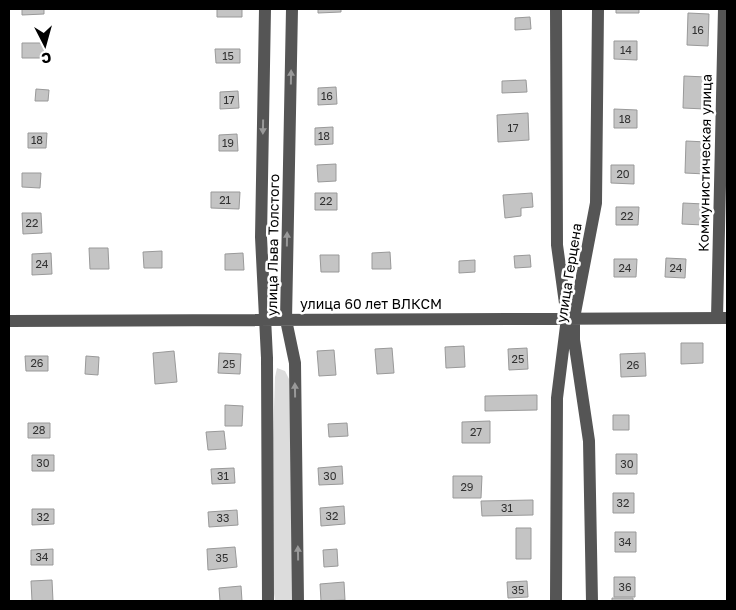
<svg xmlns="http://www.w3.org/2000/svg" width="736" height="610" viewBox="0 0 736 610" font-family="'Golos Text',sans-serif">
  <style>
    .green { fill: #dcdcdc }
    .building { fill: #c4c4c4; stroke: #999 }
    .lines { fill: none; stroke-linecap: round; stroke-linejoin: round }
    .minor { stroke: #555; stroke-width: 12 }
    .oneway { fill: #999 }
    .labels { text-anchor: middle; stroke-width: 5; stroke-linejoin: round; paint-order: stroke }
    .number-label { font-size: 11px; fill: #313131 }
    .street-label { font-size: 14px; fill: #000; stroke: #fff }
  </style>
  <rect width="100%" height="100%" fill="#fff"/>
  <path class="green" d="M277 368 285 371 292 385 295 601H275L272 578 273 438 275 377Z"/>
  <path class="building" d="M22 9H44V14L22 15Z
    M217 9H242V17H217Z
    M318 9H341V12L318 13Z
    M616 9H639V13H616Z
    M688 13 709 14 708 46 687 45Z
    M530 17 531 29 515 30V18Z
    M614 41H637V60L614 59Z
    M22 43H44L45 58H22Z
    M215 49H240V63H216Z
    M684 76 706 77 705 109 683 108Z
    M526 80 527 92 502 93V81Z
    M336 87 337 104 318 105V88Z
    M36 89 49 90 48 101H35Z
    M238 91 239 108 220 109V92Z
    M614 109 637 110V128H614Z
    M528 113 529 140 498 142 497 115Z
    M333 127V144L315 145V128Z
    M28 133H47L46 148H28Z
    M237 134 238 151H219V135Z
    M686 141 707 142 706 174 685 173Z
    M336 164V181L318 182 317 165Z
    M611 165H634V184L611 183Z
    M22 173H41L40 188 22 187Z
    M211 192H240L239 209 211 208Z
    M315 193H337V210H315Z
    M532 193 533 207 521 208V216L505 218 503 195Z
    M683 203 704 204 703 225 682 224Z
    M616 207H639L638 225H616Z
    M22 213H41L42 233 23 234Z
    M89 248H108L109 269H90Z
    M162 251V268H144L143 252Z
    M390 252 391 269H372V253Z
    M51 253 52 274 32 275V254Z
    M243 253 244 270H225V254Z
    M320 255H339V272H321Z
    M530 255 531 267 515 268 514 256Z
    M666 258 686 259 685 278 665 277Z
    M614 259H637L636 277H614Z
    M475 260V272L459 273V261Z
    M681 343H703V363L681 364Z
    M464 346 465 367 446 368 445 347Z
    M392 348 394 373 377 374 375 349Z
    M527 348 528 369 509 370 508 349Z
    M334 350 336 375 319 376 317 351Z
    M174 351 177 382 155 384 153 353Z
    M219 353 241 354 240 374 218 373Z
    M645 353 646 376 621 377 620 354Z
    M25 356H48V371H26Z
    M86 356 99 357 98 375 85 374Z
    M537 395V410L485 411V396Z
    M225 405 243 406 242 426H225Z
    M613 415H629V430H613Z
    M490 421V443H462V422Z
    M28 423H50V438H28Z
    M347 423 348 436 329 437 328 424Z
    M224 431 226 449 208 450 206 432Z
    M616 454H637V474H616Z
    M32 455H54V471H32Z
    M342 466 343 484 319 485 318 468Z
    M234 468 235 483 212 484 211 469Z
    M453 476H482L481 498H453Z
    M613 493H634V513H613Z
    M533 500V515L482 516 481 501Z
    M344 506 345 524 321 526 320 508Z
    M32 509H54V524L32 525Z
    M237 510 238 525 209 527 208 512Z
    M516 528H531V559H516Z
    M615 532H636V552H615Z
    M235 547 237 567 208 570 207 549Z
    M53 549V565H31V550Z
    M337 549 338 566 324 567 323 550Z
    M614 577H635V597H614Z
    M52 580 53 601H32L31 581Z
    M527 581 528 597 508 598 507 582Z
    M344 582 345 600 321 601 320 584Z
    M241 586 242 601H220L219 588Z
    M612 598H633V601H612Z"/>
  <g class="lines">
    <path class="minor" d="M265 9 261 237 267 358 268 601
      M292 9 286 320 295 363 298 601
      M717 318 724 9
      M9 321 727 318
      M556 601 557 398 567 318 557 245 556 9
      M592 601 589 441 574 340V318L596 203 598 9"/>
  </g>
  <defs><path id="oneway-solid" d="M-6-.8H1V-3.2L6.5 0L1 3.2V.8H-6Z" transform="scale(1.25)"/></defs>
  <g class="oneway">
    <use href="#oneway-solid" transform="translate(291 77) rotate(-89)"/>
    <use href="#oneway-solid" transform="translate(263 127) rotate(91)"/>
    <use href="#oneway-solid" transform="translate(287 239) rotate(-89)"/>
    <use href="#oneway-solid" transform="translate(295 390) rotate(-91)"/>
    <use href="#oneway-solid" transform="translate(298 553) rotate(-91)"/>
  </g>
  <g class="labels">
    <g class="number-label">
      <text x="698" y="34">16</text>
      <text x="626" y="54">14</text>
      <text x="228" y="60">15</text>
      <text x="327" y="100">16</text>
      <text x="229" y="104">17</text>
      <text x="625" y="123">18</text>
      <text x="513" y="132">17</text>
      <text x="324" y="140">18</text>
      <text x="37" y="144">18</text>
      <text x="228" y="147">19</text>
      <text x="623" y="178">20</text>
      <text x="225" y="204">21</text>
      <text x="326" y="205">22</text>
      <text x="627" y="220">22</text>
      <text x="32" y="227">22</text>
      <text x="42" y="268">24</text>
      <text x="625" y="272">24</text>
      <text x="676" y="272">24</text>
      <text x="518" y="363">25</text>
      <text x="37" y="367">26</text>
      <text x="229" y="368">25</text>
      <text x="633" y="369">26</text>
      <text x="39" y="434">28</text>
      <text x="476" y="436">27</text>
      <text x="43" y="467">30</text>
      <text x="627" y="468">30</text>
      <text x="223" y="480">31</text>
      <text x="330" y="480">30</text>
      <text x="467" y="491">29</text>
      <text x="623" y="507">32</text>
      <text x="507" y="512">31</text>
      <text x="332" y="520">32</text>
      <text x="43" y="521">32</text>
      <text x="223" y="522">33</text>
      <text x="625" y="546">34</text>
      <text x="42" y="561">34</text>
      <text x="222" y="562">35</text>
      <text x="625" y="591">36</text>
      <text x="518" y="594">35</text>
    </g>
    <g class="street-label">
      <text transform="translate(705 163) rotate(-89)" y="5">Коммунистическая улица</text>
      <text transform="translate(273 245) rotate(-89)" y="5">улица Льва Толстого</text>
      <text transform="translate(569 273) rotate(-81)" y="5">улица Герцена</text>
      <text x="371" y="309">улица 60 лет ВЛКСМ</text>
    </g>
  </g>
  <rect width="736" height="610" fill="none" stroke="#000000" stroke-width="20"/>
  <g transform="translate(45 45) rotate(174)" stroke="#ffffff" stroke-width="4" paint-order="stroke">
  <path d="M0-4L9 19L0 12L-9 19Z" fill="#000000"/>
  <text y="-8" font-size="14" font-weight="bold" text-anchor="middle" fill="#000000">С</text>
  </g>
</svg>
